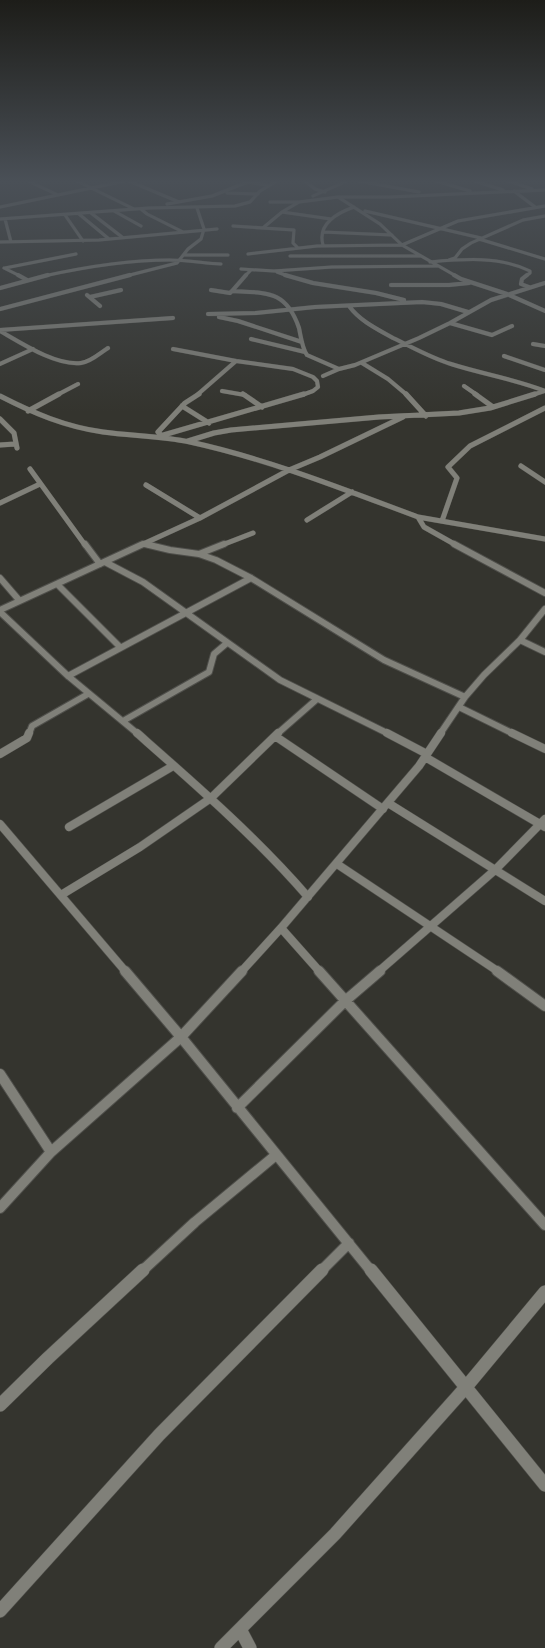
<svg xmlns="http://www.w3.org/2000/svg" width="545" height="1648" viewBox="0 0 545 1648" font-family="Lato,sans-serif">
  <style>
    .lines { fill: none; stroke-linecap: round; stroke-linejoin: round }
    .minor-far6-casing { stroke: #4f4f4b; stroke-width: 3.5 }
    .minor-far5-casing { stroke: #4f4f4b; stroke-width: 4.5 }
    .minor-far4-casing { stroke: #4f4f4b; stroke-width: 5.5 }
    .minor-far3-casing { stroke: #4f4f4b; stroke-width: 8 }
    .minor-far2-casing { stroke: #4f4f4b; stroke-width: 9 }
    .minor-far1-casing { stroke: #4f4f4b; stroke-width: 12 }
    .minor-casing { stroke: #4f4f4b; stroke-width: 14 }
    .minor-far6 { stroke: #808079; stroke-width: 3 }
    .minor-far5 { stroke: #808079; stroke-width: 4 }
    .minor-far4 { stroke: #808079; stroke-width: 5 }
    .minor-far3 { stroke: #808079; stroke-width: 6 }
    .minor-far2 { stroke: #808079; stroke-width: 8 }
    .minor-far1 { stroke: #808079; stroke-width: 10 }
    .minor { stroke: #808079; stroke-width: 13 }
  </style>
  <rect width="100%" height="100%" fill="#34342e"/>
  <g class="lines">
    <g class="minor-far6-casing">
      <path id="minor-far6" d="M28 181 58 195
        M77 181 134 209
        M129 181 179 202
        M305 181 315 189 325 192
        M359 181 419 192
        M436 181 470 191
        M475 181 503 190
        M508 181 532 189
        M248 182 268 185
        M514 191 535 207
        M227 193 258 194
        M313 196 347 181
        M338 197 380 224 402 245 456 276
        M270 202H299L338 197H390L545 190
        M167 204 212 196 250 181
        M0 207 125 181
        M141 209 147 214 183 232
        M114 211 141 226
        M365 211 481 238
        M282 212 331 219
        M91 213 122 237
        M79 214 109 239
        M65 215 83 241
        M0 219 149 208 235 206 250 202 260 191 277 181
        M5 219 11 242
        M233 226 294 230 293 243 297 247
        M264 227 282 212 299 202
        M323 232 392 235
        M479 239 545 259
        M0 242 99 240 217 229
        M323 245C317 224 337 213 354 207
        M248 254 317 246 402 245 458 221 545 206
        M184 255H228
        M290 256H420
        M449 260 455 258 462 249 471 243 523 220 545 216
        M430 262C463 259 500 256 530 271V273L526 276
        M4 268 20 276
        M5 268 76 254
        M241 269 274 271 332 267 437 266
        M277 272 288 276
        M44 276C85 267 127 260 169 260 186 260 204 263 221 264
        M126 276 177 263 188 249 201 239 204 229 197 208
        M245 276 251 270"/>
    </g>
    <g class="minor-far5-casing">
      <path id="minor-far5" d="M18 275 27 280
        M246 275 232 291C267 293 286 290 299 328 301 337 302 348 307 355L339 369
        M285 275 313 283 376 293 404 300
        M454 275 461 279 507 294 545 311
        M527 275 522 279 521 284 529 287
        M391 285H449L469 283
        M0 288 48 275
        M211 290 230 293 232 291
        M87 295 100 306
        M90 297 121 290
        M349 306C360 321 377 329 393 338 412 347 431 358 451 364 482 374 515 379 545 391
        M0 309 130 275
        M208 314 256 313 315 307 422 302 441 304 468 312
        M219 317 238 321 302 342
        M450 323 492 335 512 326
        M0 330 173 318
        M0 331C21 343 56 366 81 363 91 362 100 353 108 348
        M251 339 305 352
        M533 344 545 346
        M173 349 236 361 293 369 313 377 317 381 318 387 313 391 302 395
        M504 356 545 370
        M362 363 388 379 407 395
        M0 364 33 349
        M323 376 339 369 355 365 419 338 450 323 491 300 545 283
        M464 386 477 395
        M222 391 245 395
        M57 395 78 384
        M197 395 236 361
        M532 395 545 391"/>
    </g>
    <g class="minor-far4-casing">
      <path id="minor-far4" d="M243 394 262 407
        M406 394 426 416
        M475 394 493 407
        M0 396C33 413 66 427 103 432 132 436 161 436 190 442 268 459 343 489 418 517L424 527 456 545
        M182 406 209 423
        M28 411 59 394
        M0 419 14 433 17 448
        M160 436 304 394
        M162 436 158 432 185 403 199 394
        M188 441 214 433 231 430 379 417 459 413 490 408 535 394
        M0 445 15 444
        M521 466 545 482
        M30 469 85 545
        M146 485 200 518
        M0 503 40 484
        M418 517 545 539
        M307 520 352 492
        M442 521 457 478 448 467 470 446 545 408
        M144 544 149 545
        M141 545 200 518 289 470 320 457 403 417
        M222 545 253 533"/>
    </g>
    <g class="minor-far3-casing">
      <path id="minor-far3" d="M85 544 100 564
        M145 544 170 550 199 554 216 560 251 578 384 660 465 697
        M454 544 545 593
        M199 554 224 544
        M105 562 143 582 280 680 389 734
        M0 578 19 600
        M57 584 120 647
        M0 610 143 544
        M0 612 68 676 138 734
        M520 640 545 652
        M68 676 251 578
        M459 707 514 734
        M123 721 209 672 214 654 227 643
        M29 734 32 726 88 694
        M277 734 317 699
        M440 734 465 697 484 675 520 640 545 609"/>
    </g>
    <g class="minor-far2-casing">
      <path id="minor-far2" d="M137 733C196 785 256 837 308 897
        M387 733 427 754
        M512 733 545 749
        M275 736 383 809
        M0 754 27 738 29 733
        M425 757 545 827
        M388 803 545 901
        M0 824 126 972
        M69 827 173 766
        M337 864 499 972
        M61 895 140 847 211 798 278 733
        M281 928 320 972
        M241 972 281 928 419 766 441 733
        M378 972 495 870 545 819"/>
    </g>
    <g class="minor-far1-casing">
      <path id="minor-far1" d="M125 971 181 1037 371 1271
        M319 971 545 1225
        M497 971 545 1006
        M0 1074 51 1152
        M237 1108 345 1001 380 971
        M0 1208 51 1152 181 1037 242 971
        M142 1271 195 1222 276 1155
        M321 1271 349 1243"/>
    </g>
    <g class="minor-casing">
      <path id="minor" d="M371 1270 545 1485
        M0 1405 48 1358 143 1270
        M0 1611 159 1435 322 1270
        M240 1629 250 1648
        M221 1648 335 1534 466 1387 545 1292"/>
    </g>
    <use href="#minor-far6" class="minor-far6"/>
    <use href="#minor-far5" class="minor-far5"/>
    <use href="#minor-far4" class="minor-far4"/>
    <use href="#minor-far3" class="minor-far3"/>
    <use href="#minor-far2" class="minor-far2"/>
    <use href="#minor-far1" class="minor-far1"/>
    <use href="#minor" class="minor"/>
  </g>
  <linearGradient id="sky" x2="0" y2="1"><stop stop-color="#1d1d19"/><stop offset="0.44" stop-color="#4a5057"/><stop offset="1" stop-color="#4a5057" stop-opacity="0"/></linearGradient>
  <rect width="545" height="412" fill="url(#sky)"/>
</svg>
